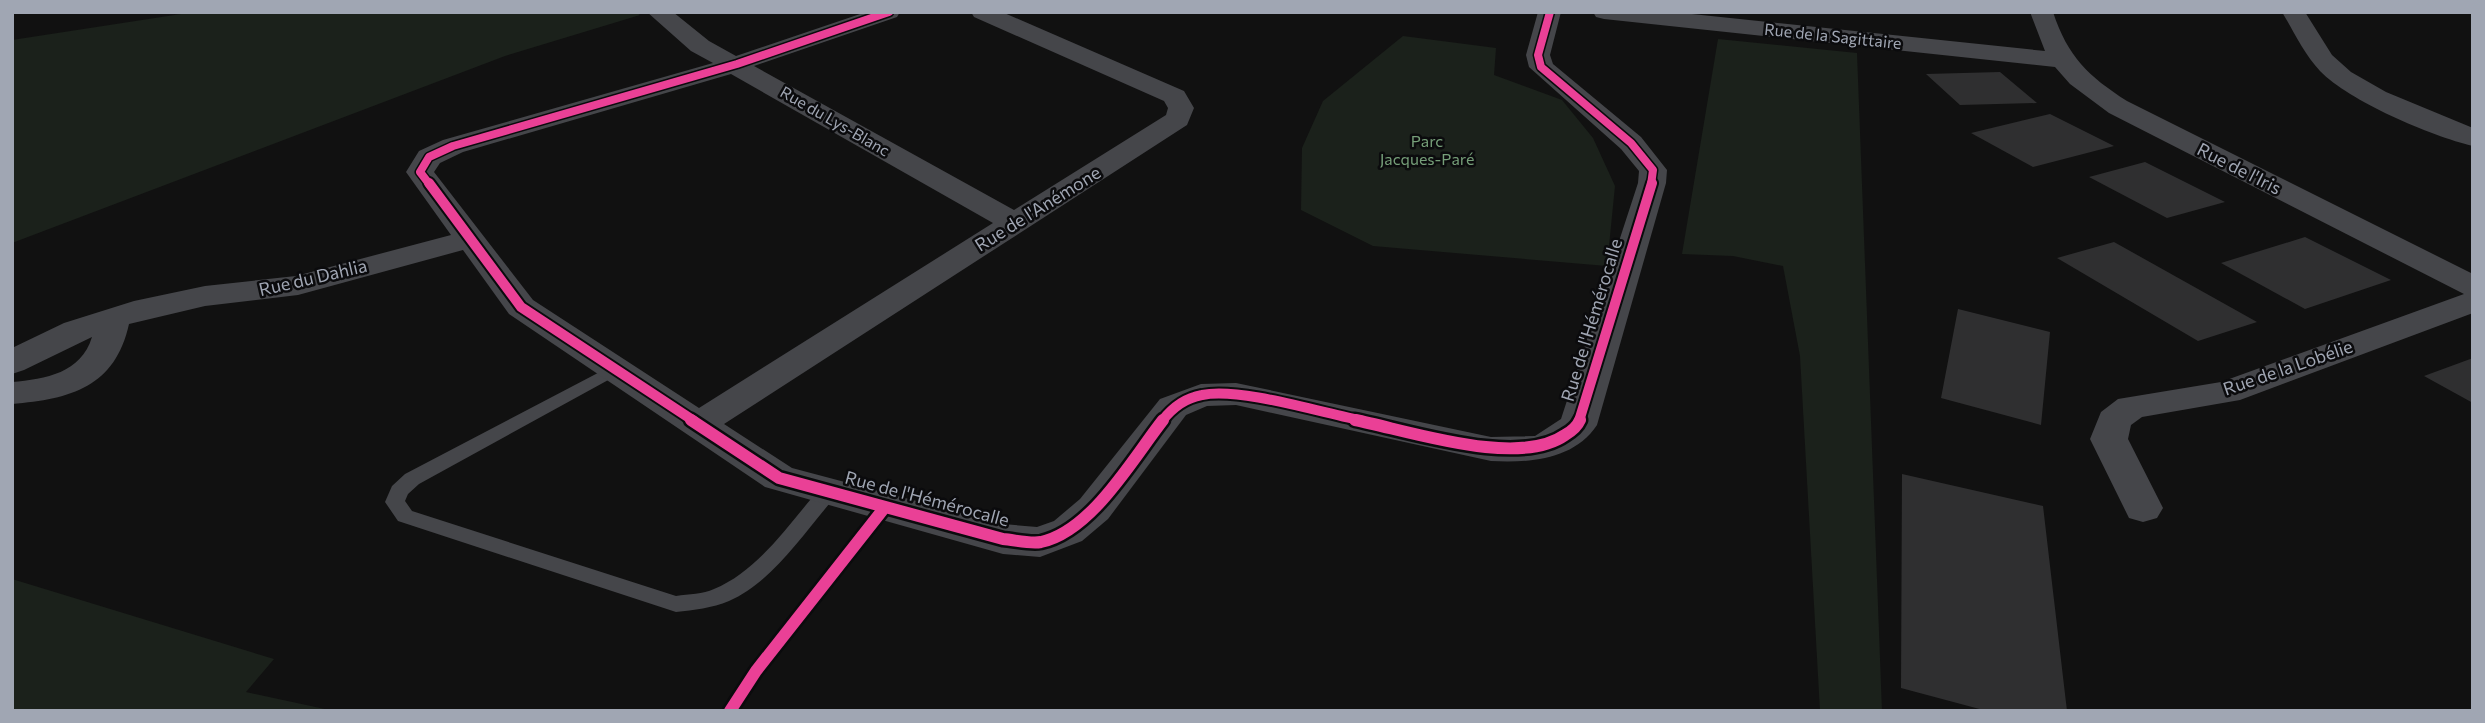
<svg xmlns="http://www.w3.org/2000/svg" width="2485" height="723" viewBox="0 0 2485 723" font-family="Commissioner,sans-serif">
  <style>
    .green { fill: #1b211b }
    .building { fill: #2f2f30 }
    .lines { fill: none; stroke-linecap: round; stroke-linejoin: round }
    .lane { fill: #45464a; fill-rule: evenodd }
    .street { fill: #45464a; fill-rule: evenodd }
    .cycleway-far2-casing { stroke: #0b0b0d; stroke-width: 11 }
    .cycleway-far1-casing { stroke: #0b0b0d; stroke-width: 14 }
    .cycleway-casing { stroke: #0b0b0d; stroke-width: 17 }
    .cycleway-far2 { stroke: #ea4096; stroke-width: 8 }
    .cycleway-far1 { stroke: #ea4096; stroke-width: 10 }
    .cycleway { stroke: #ea4096; stroke-width: 12 }
    .labels { text-anchor: middle; stroke-width: 5; stroke-linejoin: round; paint-order: stroke }
    .far-street-label { font-size: 16px; fill: #a0a6b3; stroke: #0b0b0d }
    .far-park-label { font-size: 16px; fill: #769f79; stroke: #0b0b0d }
    .street-label { font-size: 18px; fill: #a0a6b3; stroke: #0b0b0d }
  </style>
  <rect width="100%" height="100%" fill="#111"/>
  <path class="green" d="M194 12H636L640 15 505 56 12 243V40Z
    M1403 36 1496 48 1494 75 1562 100 1593 138 1615 186 1607 266 1373 246 1301 210 1302 148 1323 101Z
    M1718 39 1857 53 1882 711H1820L1800 356 1783 266 1733 256 1682 254Z
    M12 579 274 659 246 692 334 711H12Z"/>
  <path class="building" d="M2000 72 2037 103 1960 105 1926 74Z
    M2050 114 2114 146 2033 167 1971 133Z
    M2145 162 2225 202 2167 218 2089 177Z
    M2305 237 2391 280 2305 309 2221 263Z
    M2114 242 2257 322 2198 341 2057 258Z
    M1958 309 2050 332 2041 425 1941 398Z
    M2473 358V403L2424 376Z
    M1902 474 2043 506 2067 711H1987L1901 688Z"/>
  <g class="lines">
    <path class="lane" d="M615 364 624 369 621 373 419 484 408 494 405 501 412 511 676 596C689 594 703 594 714 589 759 571 791 521 822 486H836L839 491 836 496C805 531 773 582 729 601 712 608 694 610 676 612L398 521 385 502 392 486 405 474Z"/>
    <path class="street" d="M647 12H673L709 41 736 56 866 12H900L897 17 754 66 1014 210 1166 115 1168 108 1164 101 974 17 971 12H1002L1184 91 1194 108 1187 125 724 424 792 468 1003 524 1037 527 1054 521 1080 499 1160 399 1201 384 1236 383 1491 437 1535 436 1561 419 1638 183 1639 171 1621 149 1529 67 1526 55 1538 12H1561L1550 55 1553 64 1641 137 1667 170 1666 183 1597 425C1574 460 1529 463 1491 461L1236 405 1207 406 1186 415 1108 519 1082 541 1040 557 1003 554 765 487 509 314 463 250 298 295 205 306 129 324C115 387 71 399 12 404V382C46 379 81 373 92 337L24 370 12 374V348L64 323 134 301 205 286 296 276 451 235 406 172 419 151 443 140 713 63 691 51ZM731 74 993 223 699 408 533 300 434 172 440 163 463 152Z
      M1593 12H1673L2045 51 2030 12H2053C2068 57 2088 76 2127 101L2473 274V313L2240 400 2142 417 2131 425 2128 439 2163 508 2157 518 2143 522 2129 518 2090 439 2101 412 2118 399 2221 382 2464 294 2109 113 2070 84 2055 67 1604 19 1596 17Z
      M2282 12H2305L2332 55 2351 72 2386 92 2473 128V146C2431 136 2349 101 2320 71 2304 54 2294 32 2282 12Z"/>
    <g class="cycleway-far2-casing">
      <path id="cycleway-far2" d="M1550 12 1538 55 1541 67 1631 143 1653 170 1651 185
        M430 185 420 172 429 157 453 146 737 64 889 12"/>
    </g>
    <g class="cycleway-far1-casing">
      <path id="cycleway-far1" d="M429 183 521 307 694 421
        M1162 421C1172 408 1185 398 1202 395 1240 387 1322 413 1363 421
        M1579 421 1652 183"/>
    </g>
    <g class="cycleway-casing">
      <path id="cycleway" d="M691 420 779 478 1003 539C1015 540 1030 544 1041 542 1092 531 1133 458 1163 420
        M1355 420C1410 431 1518 468 1565 435 1572 431 1577 427 1580 420
        M730 711 756 671 885 507"/>
    </g>
    <use href="#cycleway-far2" class="cycleway-far2"/>
    <use href="#cycleway-far1" class="cycleway-far1"/>
    <use href="#cycleway" class="cycleway"/>
  </g>
  <g class="labels">
    <g class="far-street-label">
      <text transform="translate(1833 36) rotate(6)" y="6">Rue de la Sagittaire</text>
      <text transform="translate(835 121) rotate(30)" y="6">Rue du Lys-Blanc</text>
    </g>
    <g class="far-park-label">
      <text x="1427" y="147">Parc<tspan x="1427" dy="18">Jacques-Paré</tspan></text>
    </g>
    <g class="street-label">
      <text transform="translate(2239 169) rotate(27)" y="6">Rue de l'Iris</text>
      <text transform="translate(1038 209) rotate(-32)" y="6">Rue de l'Anémone</text>
      <text transform="translate(313 278) rotate(-13)" y="6">Rue du Dahlia</text>
      <text transform="translate(1592 320) rotate(-73)" y="6">Rue de l'Hémérocalle</text>
      <text transform="translate(2288 368) rotate(-19)" y="6">Rue de la Lobélie</text>
      <text transform="translate(927 499) rotate(15)" y="6">Rue de l'Hémérocalle</text>
    </g>
  </g>
  <rect width="2485" height="723" fill="none" stroke="#a0a6b3" stroke-width="28"/>
</svg>
